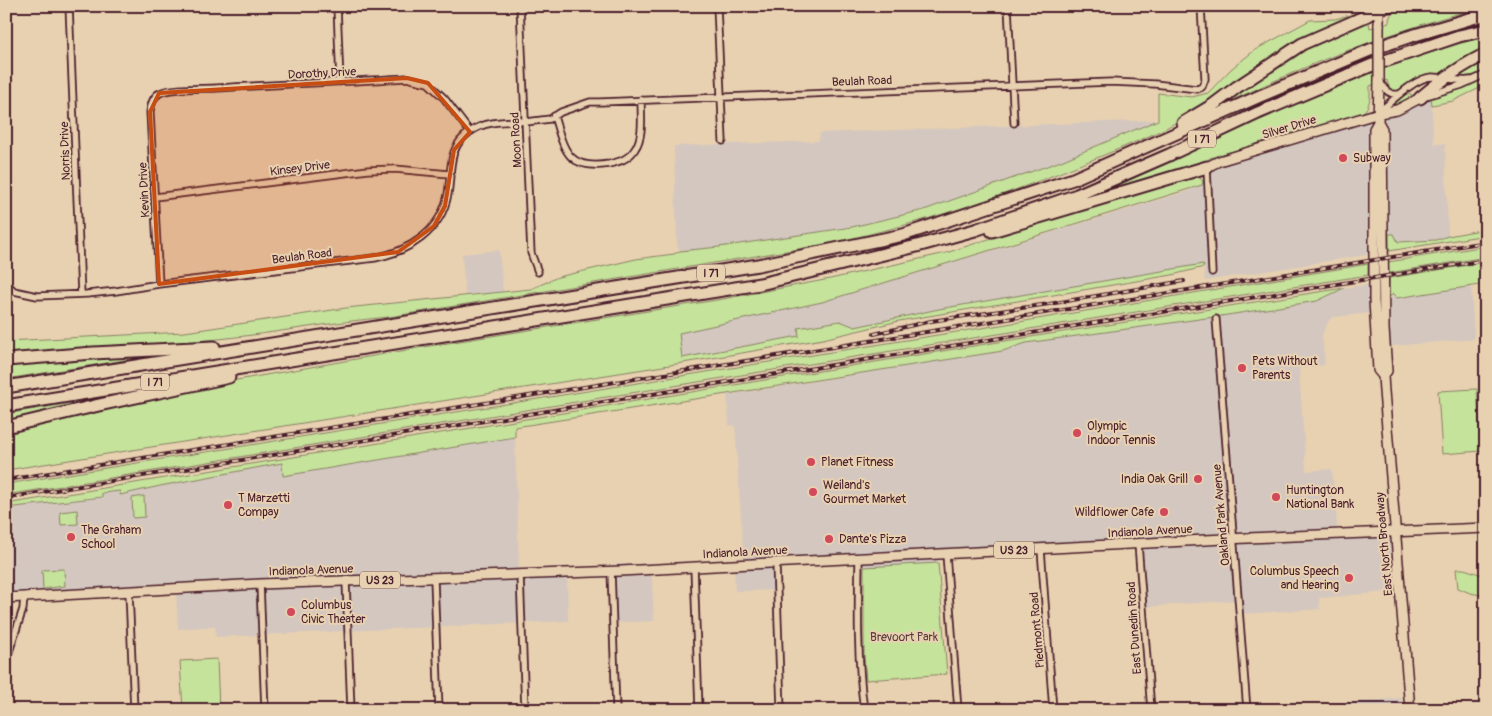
<svg xmlns="http://www.w3.org/2000/svg" width="1492" height="716" viewBox="0 0 1492 716" font-family="Pangolin,sans-serif">
  <style>
    .built { fill: #d3c7bf }
    .green { fill: #c5e39b; stroke: #888163 }
    .lines { fill: none; stroke-linecap: round; stroke-linejoin: round }
    .street-casing { stroke: #4a1f2b; stroke-width: 9 }
    .secondary-casing { stroke: #4a1f2b; stroke-width: 12 }
    .primary-casing { stroke: #4a1f2b; stroke-width: 12 }
    .highway-casing { stroke: #4a1f2b; stroke-width: 15 }
    .street { stroke: #e8d1b1; stroke-width: 5.5 }
    .secondary { stroke: #e8d1b1; stroke-width: 9 }
    .primary { stroke: #e8d1b1; stroke-width: 9 }
    .highway { stroke: #e8d1b1; stroke-width: 11 }
    .rail-casing { stroke: #4a1f2b; stroke-width: 4 }
    .rail { stroke: #e8d1b1; stroke-width: 2; stroke-dasharray: 5.5; stroke-linecap: butt }
    .secondary-bridge-casing { stroke: #4a1f2b; stroke-width: 12; stroke-linecap: butt }
    .secondary-bridge { stroke: #e8d1b1; stroke-width: 9 }
    .marked { fill: #c84d12; fill-opacity: 0.2; stroke: #c84d12; stroke-width: 4; stroke-linejoin: round }
    .poi-dot { fill: #d1495b; stroke: #e8d1b1; stroke-width: 2 }
    .labels { text-anchor: middle; stroke-width: 4; stroke-linejoin: round; paint-order: stroke }
    .shield { fill: #e8d1b1; stroke: #795453; stroke-width: 1 }
    .shield-label { font-size: 11px; font-weight: bold; fill: #4a1f2b }
    .street-label { font-size: 12px; fill: #4a1f2b; stroke: #e8d1b1 }
    .poi-label { font-size: 12px; fill: #4a1f2b; stroke: #e8d1b1; text-anchor: start }
    .park-label { font-size: 12px; fill: #5c3c3c; stroke: #e8d1b1 }
  </style>
  <rect width="100%" height="100%" fill="#e8d1b1"/>
  <filter id="ink" filterUnits="userSpaceOnUse"><feTurbulence type="fractalNoise" baseFrequency=".02" numOctaves="2"/><feDisplacementMap in="SourceGraphic" scale="10" xChannelSelector="R" yChannelSelector="G"/><feConvolveMatrix kernelMatrix="1 2 1 2 8 2 1 2 1" color-interpolation-filters="sRGB"/></filter>
  <g filter="url(#ink)">
    <path class="built" d="M1431 96 1434 144H1445L1448 236 1436 240 1398 242 1389 235V251L1205 281 1203 265 939 309 855 327 840 321 798 328 799 336 682 358 678 333 822 302 1188 191 1202 185 1204 163 1210 158 1362 113 1368 109 1393 107 1400 105 1413 107Z
      M1158 120 1061 161 924 210 852 227 719 247 680 251 677 245 674 146 819 141 820 133Z
      M499 250 503 292 465 295 462 254Z
      M1370 284 1379 302 1393 293 1397 298 1471 286 1474 339 1380 347 1378 312 1334 317 1330 319 1326 326 1322 335 1325 365 1299 368 1306 471 1332 469 1338 534 1394 532 1398 591 1319 598 1320 609 1240 614 1238 600 1143 607 1137 544 937 554 938 563 864 567 840 560 744 565 735 425 729 426 727 395 1003 351 1026 343 1221 316 1317 301 1344 288Z
      M515 437 519 569 567 567 568 621 216 637 215 626 178 629 176 590 165 583 44 591V596L6 599V508L102 497V493L120 491 121 495 160 486 282 463 283 476Z
      M651 563 654 621 613 623 611 565Z
      M774 564 775 590 735 591 734 566Z
      M1401 698 1402 710H1329V705Z"/>
    <path class="green" d="M1369 6 1366 11C1333 24 1300 38 1271 57 1235 81 1203 109 1164 129 1135 143 1104 155 1074 167 984 204 894 232 798 249L389 317C332 322 276 333 219 339 148 346 77 350 6 354V341L185 332 346 308 531 289 558 277 636 259 674 254 680 251 719 247 852 227 924 210 1061 161 1158 120V93L1192 97 1208 93 1231 69 1255 50 1310 20 1335 19 1350 15Z
      M1415 6H1484C1438 19 1393 33 1349 50 1303 67 1259 88 1215 108L1288 56 1367 21 1369 23 1370 28 1389 23C1389 8 1402 9 1415 6Z
      M1486 36V49L1445 74 1424 75 1399 91C1390 92 1389 88 1387 80L1370 86C1370 97 1371 106 1362 113L1210 158 1204 163 1106 193V191L1308 98C1366 74 1425 53 1486 36Z
      M1486 57V69L1475 75 1456 78 1455 76Z
      M1486 77V85L1453 101 1432 105 1431 96 1475 83Z
      M1405 94H1411L1413 97 1400 105 1390 107 1389 104Z
      M1192 176H1197L1203 181 1202 185 822 302 679 333 682 358 799 336 798 328 840 321 855 327 939 309 1203 264 1204 267 1172 275 899 321 823 339 695 361 6 470V433L165 394 226 382 435 345 717 300 830 279 946 253 1062 215Z
      M1486 229V235L1389 251V234H1394L1398 242 1436 240 1448 236Z
      M1486 246V257L1389 273 1388 262Z
      M1486 262V284L1397 298 1393 294 1389 297V278Z
      M1368 264V275L723 378 6 495V484L1019 322Z
      M1344 288 1317 301 1221 316 1026 343 1003 351 515 427V437L283 476 282 463 160 486 120 495V491L102 493V497L6 508V504L973 346Z
      M162 354 6 379V364L47 361Z
      M1477 389 1481 451 1442 454 1438 391Z
      M108 397 6 424V414Z
      M144 496 145 517 133 518 132 498Z
      M77 510 78 524 61 525 60 512Z
      M938 563 947 674 866 680 864 656V567Z
      M64 569 65 586 43 589 42 570Z
      M1456 569H1464L1486 576V596L1470 593 1458 588Z
      M217 659 219 710H183L180 661Z"/>
    <g class="lines">
      <g class="street-casing">
        <path id="street" d="M69 6 81 294
          M337 6 340 82
          M520 6 531 253 538 272
          M640 6H660
          M717 6 723 141
          M1008 6 1014 123
          M1379 81C1385 89 1389 96 1399 94
          M1429 95 1462 85 1486 74
          M1380 111C1392 101 1416 77 1432 77 1446 77 1456 82 1471 80
          M554 116C564 149 567 171 609 164 619 162 629 159 635 149 644 136 641 115 641 100
          M526 122 550 119 561 112 590 102H600L1111 82 1155 84 1197 89 1202 87 1205 79 1201 6
          M1207 167 1212 272
          M155 197 368 170 395 169 449 174
          M6 283 14 291 37 296 87 294 116 291 159 284 375 258C409 251 441 232 448 194 452 171 447 147 470 132 486 120 507 122 526 121
          M159 284 150 112C151 104 153 96 160 93 172 87 203 89 217 88 280 84 344 82 407 78L428 83 444 98 470 132
          M1216 319 1247 710
          M1138 544 1151 710
          M1041 549 1053 710
          M946 554 958 710
          M859 559C858 610 857 659 864 710
          M776 563 781 710
          M694 567 699 710
          M611 571 616 710
          M520 575 525 710
          M434 579 439 710
          M346 581 351 710
          M260 584 265 710
          M129 592 134 710
          M6 661 23 609 24 597"/>
      </g>
      <g class="secondary-casing">
        <path id="secondary" d="M1379 26V6
          M1379 81 1378 122 1382 129 1384 329 1387 371 1383 376
          M1378 122 1374 129V300L1378 370 1383 376 1384 391 1410 710
          M1207 167 1219 161 1379 113 1397 110 1420 98"/>
      </g>
      <g class="primary-casing">
        <path id="primary" d="M6 598 260 584 621 571 1224 539 1486 528"/>
      </g>
      <g class="highway-casing">
        <path id="highway" d="M1420 98C1440 81 1462 65 1486 54
          M1183 123 1213 105 1237 87 1302 44 1366 16 1379 8 1389 6
          M992 231 1207 167
          M6 360 93 353 214 347
          M6 387 758 265 903 235 1073 179 1260 96 1370 50 1408 37 1486 14
          M6 406 760 284 917 246 975 230 1077 195 1169 155 1258 113 1370 66 1459 36 1486 30
          M6 427 99 405 229 377"/>
      </g>
      <use href="#street" class="street"/>
      <use href="#secondary" class="secondary"/>
      <use href="#primary" class="primary"/>
      <use href="#highway" class="highway"/>
      <g class="rail-casing">
        <path id="rail" d="M874 334 931 321 1049 304 1184 281
          M6 480 1486 242
          M6 498 1486 260"/>
      </g>
      <use href="#rail" class="rail"/>
      <g class="secondary-bridge-casing">
        <path id="secondary-bridge" d="M1379 81V26"/>
      </g>
      <use href="#secondary-bridge" class="secondary-bridge"/>
    </g>
  </g>
  <path class="marked" d="M407 78 428 83 470 132 454 150 445 206 434 226 398 252 159 284 150 112 159 93Z"/>
  <g class="poi-dot">
    <circle cx="1343" cy="158" r="5"/>
    <circle cx="1242" cy="368" r="5"/>
    <circle cx="1077" cy="433" r="5"/>
    <circle cx="811" cy="462" r="5"/>
    <circle cx="1198" cy="479" r="5"/>
    <circle cx="813" cy="492" r="5"/>
    <circle cx="1276" cy="497" r="5"/>
    <circle cx="228" cy="505" r="5"/>
    <circle cx="1164" cy="512" r="5"/>
    <circle cx="71" cy="537" r="5"/>
    <circle cx="829" cy="539" r="5"/>
    <circle cx="1349" cy="578" r="5"/>
    <circle cx="291" cy="612" r="5"/>
  </g>
  <g class="labels">
    <g class="shield">
      <rect x="1188" y="130.5" width="28" height="17" rx="4"/>
      <rect x="697" y="264.5" width="28" height="17" rx="4"/>
      <rect x="141" y="373.5" width="28" height="17" rx="4"/>
      <rect x="994" y="541.5" width="40" height="17" rx="4"/>
      <rect x="360" y="571.5" width="40" height="17" rx="4"/>
    </g>
    <g class="shield-label">
      <text x="1202" y="143">I 71</text>
      <text x="711" y="277">I 71</text>
      <text x="155" y="386">I 71</text>
      <text x="1014" y="554">US 23</text>
      <text x="380" y="584">US 23</text>
    </g>
    <g class="street-label">
      <text transform="translate(322 73) rotate(-3)" y="4">Dorothy Drive</text>
      <text transform="translate(862 81) rotate(-2)" y="4">Beulah Road</text>
      <text transform="translate(1289 127) rotate(-17)" y="4">Silver Drive</text>
      <text transform="translate(516 140) rotate(-93)" y="4">Moon Road</text>
      <text transform="translate(65 151) rotate(-92)" y="4">Norris Drive</text>
      <text transform="translate(300 168) rotate(-7)" y="4">Kinsey Drive</text>
      <text transform="translate(144 190) rotate(-93)" y="4">Kevin Drive</text>
      <text transform="translate(302 256) rotate(-7)" y="4">Beulah Road</text>
      <text transform="translate(1221 515) rotate(-95)" y="4">Oakland Park Avenue</text>
      <text transform="translate(1150 531) rotate(-3)" y="4">Indianola Avenue</text>
      <text transform="translate(1384 544) rotate(-95)" y="4">East North Broadway</text>
      <text transform="translate(745 552) rotate(-3)" y="4">Indianola Avenue</text>
      <text transform="translate(311 570) rotate(-2)" y="4">Indianola Avenue</text>
      <text transform="translate(1134 628) rotate(-94)" y="4">East Dunedin Road</text>
      <text transform="translate(1037 630) rotate(-95)" y="4">Piedmont Road</text>
    </g>
    <g class="poi-label">
      <text x="1353" y="162">Subway</text>
      <text x="1252" y="365">Pets Without<tspan x="1252" dy="14">Parents</tspan></text>
      <text x="1087" y="430">Olympic<tspan x="1087" dy="14">Indoor Tennis</tspan></text>
      <text x="821" y="466">Planet Fitness</text>
      <text x="1188" y="483" text-anchor="end">India Oak Grill</text>
      <text x="823" y="489">Weiland's<tspan x="823" dy="14">Gourmet Market</tspan></text>
      <text x="1286" y="494">Huntington<tspan x="1286" dy="14">National Bank</tspan></text>
      <text x="238" y="502">T Marzetti<tspan x="238" dy="14">Compay</tspan></text>
      <text x="1154" y="516" text-anchor="end">Wildflower Cafe</text>
      <text x="81" y="534">The Graham<tspan x="81" dy="14">School</tspan></text>
      <text x="839" y="543">Dante's Pizza</text>
      <text x="1339" y="575" text-anchor="end">Columbus Speech<tspan x="1339" dy="14">and Hearing</tspan></text>
      <text x="301" y="609">Columbus<tspan x="301" dy="14">Civic Theater</tspan></text>
    </g>
    <g class="park-label">
      <text x="904" y="641">Brevoort Park</text>
    </g>
  </g>
  <rect width="1492" height="716" fill="none" stroke="#e8d1b1" stroke-width="25"/>
  <rect x="12" y="12" width="1467" height="691" fill="none" stroke="#4a1f2b" stroke-width="2" filter="url(#ink)"/>
</svg>
